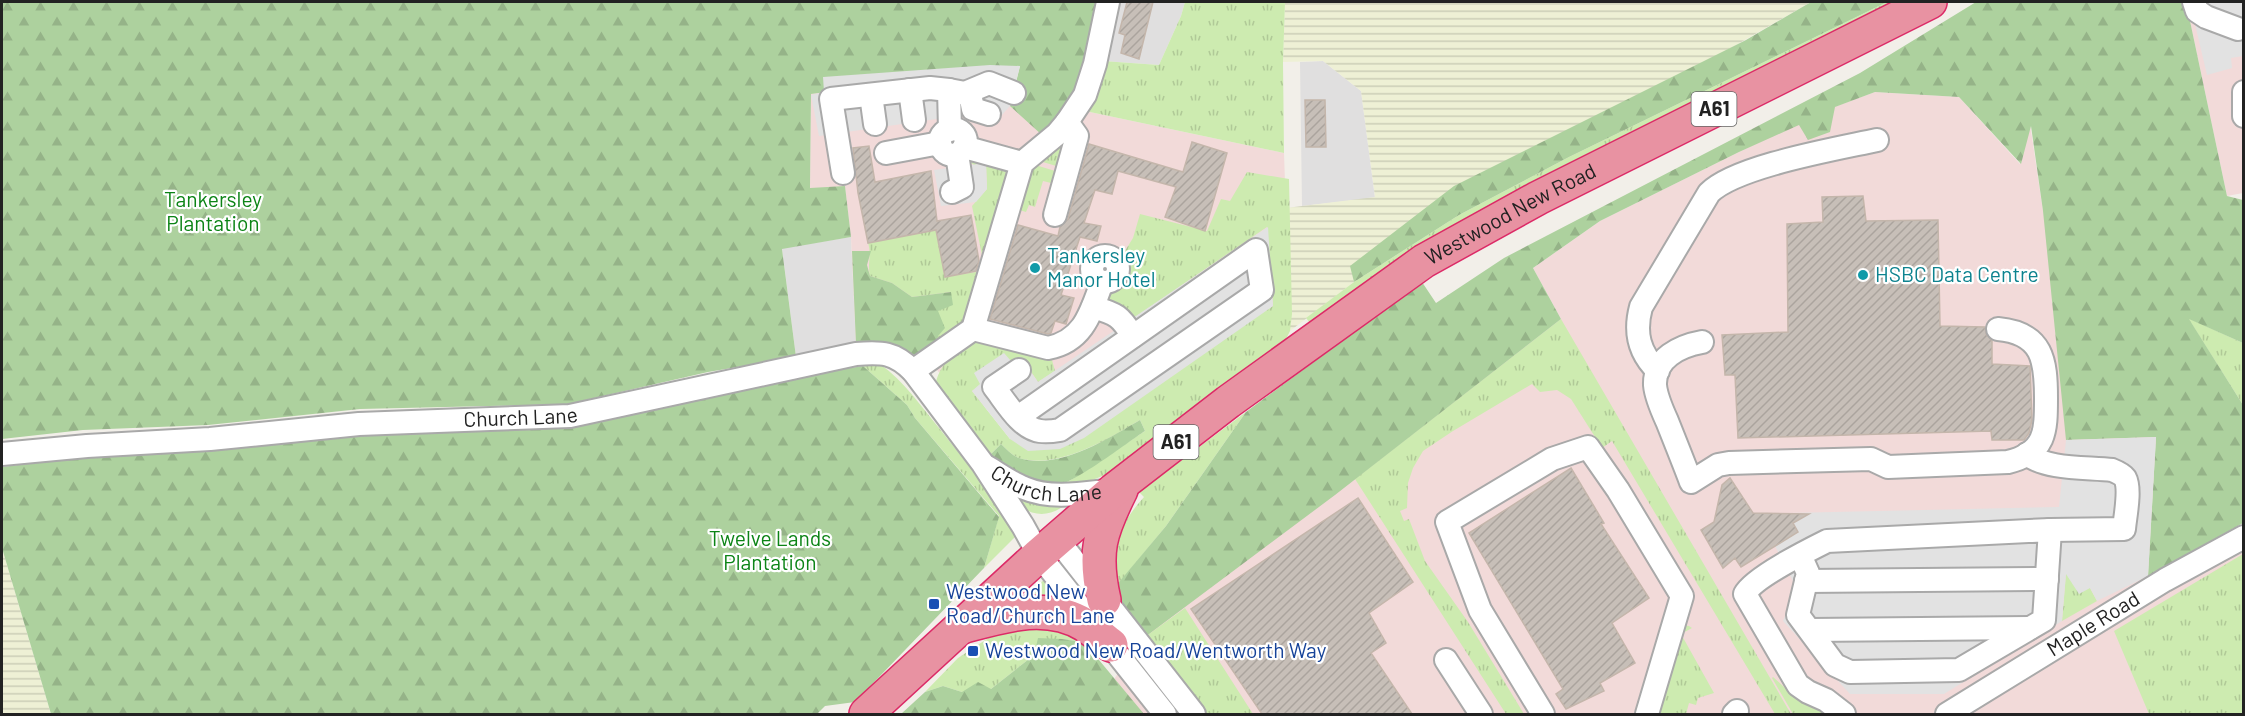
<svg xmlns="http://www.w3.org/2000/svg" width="2245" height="716" viewBox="0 0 2245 716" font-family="Barlow,sans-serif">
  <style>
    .residential { fill: #e0dfdf }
    .commercial { fill: #f2dad9 }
    .farmland { fill: url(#farmland-rules) }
    .grass { fill: url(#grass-tufts) }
    .forest { fill: url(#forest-firs) }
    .parking { fill: #e2e2e2 }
    .building { fill: url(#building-hatch); stroke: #c4b6ab; stroke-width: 1.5 }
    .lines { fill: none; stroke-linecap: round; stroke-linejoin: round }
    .minor-casing { stroke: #a9a9a9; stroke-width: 26 }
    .highway-casing { stroke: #dc2a67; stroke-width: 36 }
    .minor { stroke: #fff; stroke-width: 22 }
    .highway { stroke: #e892a2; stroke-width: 33 }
    .culture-dot { fill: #0f9aa8; stroke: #fff; stroke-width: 2 }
    .transit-dot { fill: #1a4fb4; stroke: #fff; stroke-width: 2 }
    .labels { text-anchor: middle; stroke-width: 4.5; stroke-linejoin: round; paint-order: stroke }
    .shield { fill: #fff; stroke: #646464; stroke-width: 1.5 }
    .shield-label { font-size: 20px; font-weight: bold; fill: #222 }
    .park-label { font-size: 21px; fill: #0c8416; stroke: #fff }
    .street-label { font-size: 21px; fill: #222; stroke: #fff }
    .culture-label { font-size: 21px; fill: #0d838f; stroke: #fff; text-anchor: start }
    .transit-label { font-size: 21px; fill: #164399; stroke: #fff; text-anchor: start }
  </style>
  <defs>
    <pattern id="farmland-rules" width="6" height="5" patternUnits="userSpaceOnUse" patternTransform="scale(1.5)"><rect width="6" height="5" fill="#eef0d5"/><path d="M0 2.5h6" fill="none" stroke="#ccceb7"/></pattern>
    <pattern id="grass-tufts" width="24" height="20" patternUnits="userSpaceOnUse" patternTransform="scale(1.5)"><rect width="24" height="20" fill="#cdebb0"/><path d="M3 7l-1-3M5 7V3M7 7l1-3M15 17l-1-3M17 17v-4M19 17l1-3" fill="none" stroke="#b0c997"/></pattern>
    <pattern id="forest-firs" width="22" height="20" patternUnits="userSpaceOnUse" patternTransform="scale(1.5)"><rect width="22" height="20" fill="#add19e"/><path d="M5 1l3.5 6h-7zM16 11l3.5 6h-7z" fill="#95b388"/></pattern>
    <pattern id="building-hatch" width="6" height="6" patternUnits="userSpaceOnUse" patternTransform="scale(1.5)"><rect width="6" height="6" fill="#c7bfb8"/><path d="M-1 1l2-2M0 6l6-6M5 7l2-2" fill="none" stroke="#aba49e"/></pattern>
  </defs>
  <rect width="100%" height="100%" fill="#f2efe9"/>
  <path class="residential" d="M1098 2H1185L1181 16 1159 65 1089 60Z
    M1323 61 1361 91 1375 198 1302 206 1300 62Z
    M851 237 856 344 796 357 782 248Z"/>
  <path class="commercial" d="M2186 2H2243V193L2227 196Z
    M824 92 1071 108 1284 153 1290 331 1099 444 963 399 918 349 856 344 851 237 845 187 810 189 811 94Z
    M1875 92 1959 97 2020 164 2030 124 2043 211 2156 437 2148 576 2165 580 2243 537V714H1081L1098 702 1166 605 1335 494 1561 319 1533 268 1600 221 1739 152 1834 107Z"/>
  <path class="farmland" d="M1285 2H1811L1351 266 1354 282 1290 331 1286 208 1375 197 1361 91 1323 61 1283 62Z
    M2 548 51 714H2Z"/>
  <path class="grass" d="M1185 2H1285L1283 62 1284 153 1071 108 1089 60 1159 65 1181 16Z
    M1887 2H1897L1386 271 1310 323 1306 318 1354 282 1459 215 1569 157Z
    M1061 143 1066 148 1063 168 1036 160Z
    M980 158 1006 168 1010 180 984 265 972 206 987 189 986 163 974 165 968 161Z
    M1032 164 1062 173 1059 185 1043 181 1035 207 1029 205 1026 212 1016 209Z
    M1247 172 1289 179 1292 314 1290 331 1285 341 1109 473C1091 482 1074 485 1054 486L1071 480 1145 431 1140 420C1108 439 1058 470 1019 458 1013 456 1006 449 1001 444L990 455 935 388C938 361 958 353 977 339L1042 354 1052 360 1055 371 1038 382 1021 357 972 391 1010 439 1273 306 1267 227 1132 319 1110 306 1107 299 1111 291 1122 283 1125 265 1123 254 1133 238 1140 214 1207 231 1221 199 1230 201Z
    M936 230 945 277 982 271 967 320 937 347 938 311 951 292 912 297 892 283 870 276C867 264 872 255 868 243Z
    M2188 318 2243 343V405Z
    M1561 319 1791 714H1775L1612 441 1602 448 1571 399 1557 390 1540 392 1532 384 1453 431 1423 451 1413 468 1408 483 1407 508 1400 511 1404 521 1409 519 1425 561 1468 622 1524 714H1506L1355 479Z
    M880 364C904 381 920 405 939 428 966 462 996 497 1017 535L984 568 999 516 915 418 907 405 863 366Z
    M1246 412 1166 526 1119 583C1109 549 1121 522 1144 497L1139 492Z
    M1019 496 1067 504C1046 519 1033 516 1012 502Z
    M2243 554V714H2149L2114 631Z
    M2066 573 2090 588 2097 601 2062 621Z
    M1045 579 1071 613 1011 608Z
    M1185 608 1253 714H1205L1145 637Z
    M1683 625 1689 626 1692 628 1681 634 1714 693 1698 698 1696 705 1689 703 1686 714H1655Z
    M1058 626 1084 642 1062 639 1034 655 991 689 962 692 943 686 925 692 958 658 999 631Z
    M1773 677 1793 695 1836 714H1793L1772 678Z"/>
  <path class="forest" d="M2 2H1098L1084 86 1042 135 1010 106 1020 66 811 94 810 188 845 186 851 237 782 249 796 357 708 372 568 404 360 409 208 425 83 430 2 439Z
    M1811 2H1887L1569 157 1459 215 1354 282 1350 266 1454 186 1746 40Z
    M1976 2H2186L2227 196 2243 200V343L2189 319 2243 405V523L2148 576 2156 437 2066 440 2043 211 2031 126 2021 164 1959 97 1875 92 1835 107 1830 132 1808 140 1799 125 1739 152 1600 221 1533 268 1561 319 1335 495 1145 637 1104 600 1166 526 1246 412 1422 282 1436 303 1504 258 1860 73Z
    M852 251H871L867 265 870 276 892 283 912 297 951 292 953 305 938 311 945 328 938 336 937 347 916 355 880 344H856Z
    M863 366 907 405 915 418 999 517 984 568 855 702 825 706 817 714H51L2 548V467L82 457 358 433 813 374Z
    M1140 420 1145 431C1128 442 1070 487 1053 486 1033 485 1004 469 990 455L1001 444C1006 449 1013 456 1019 458 1058 471 1109 438 1140 420Z
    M1038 638 1062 639 1084 642 1144 714H901L925 692 943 686 962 692 978 682 991 689 1034 655Z"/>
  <path class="parking" d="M2204 2H2243V56L2231 58 2232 68 2207 75 2195 24 2207 22Z
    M990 65 1020 66 1010 106 994 124 964 115 819 136 811 95 824 92 823 77Z
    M986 163 987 189 976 202 941 206 934 170Z
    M1268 227 1273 306 1084 438 1060 449 1028 451 1010 439 972 391 980 384 974 373 1004 353 1011 361 1020 357 1038 382Z
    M2156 437 2148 576 2097 601 2090 588 2079 594 2066 574 2062 621 1944 694H1850L1783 621 1797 589 1775 546 1798 532 1788 513 2059 507 2066 440Z"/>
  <path class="building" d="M1127 2H1153L1139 59 1121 53 1125 35 1119 33Z
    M1305 100H1325L1326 147H1306Z
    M1192 142 1227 153 1205 231 1165 217 1176 187 1118 171 1112 194 1095 190 1084 223 1101 226 1097 241 1080 237 1061 295 1074 298 1066 324 1055 321 1051 333 1048 334 990 319 1018 225 1058 236 1060 227 1068 219 1089 144 1183 172Z
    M869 146 875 182 931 171 937 221 971 215 979 261 976 271 945 277 936 230 868 243 858 193 853 148Z
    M1863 196 1866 221 1938 220 1940 326 1985 327 1986 334 1992 341V364L2030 366 2032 420 2029 433 2024 440H1992L1991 431 1738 438 1735 375H1725L1722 335 1788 332 1787 224 1823 222 1822 197Z
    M1571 468 1604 523 1601 524 1649 598 1612 623 1635 663 1600 683 1604 691 1566 709 1556 694 1563 689 1469 533Z
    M1730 478 1753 513 1809 514 1793 523 1798 532 1741 567 1735 558 1723 568 1701 530 1714 522 1722 485Z
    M1358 498 1413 582 1369 613 1386 643 1371 653 1412 714H1262L1191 609Z"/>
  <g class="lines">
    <g class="minor-casing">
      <g id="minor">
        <path d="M2194 2 2197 11 2206 17 2238 29"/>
        <path d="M910 90 914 120"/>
        <path d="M2244 92V116"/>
        <path d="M965 93 971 99 973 109 989 114"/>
        <path d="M871 95 875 124"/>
        <circle cx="953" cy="142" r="13"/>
        <path d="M950 130 949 90 965 93 989 83 1014 93"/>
        <path d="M964 147 1022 163"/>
        <path d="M886 153 940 143"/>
        <path d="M843 173 831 99 930 88 949 90"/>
        <path d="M952 192 962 187 957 154"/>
        <path d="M1055 215 1077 136 1067 122"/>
        <circle cx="1105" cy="269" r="13"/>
        <path d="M1093 307C1117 314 1120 316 1133 336"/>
        <path d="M973 329 1048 348C1084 341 1091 312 1102 282"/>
        <path d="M1702 342C1680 346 1654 358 1655 385 1656 397 1662 410 1667 421 1675 441 1683 461 1691 482L1718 465 1729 463 1871 459 1888 467 2008 462C2046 453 2046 431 2046 398 2046 361 2043 333 1998 329"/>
        <path d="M913 371 973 329 1022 163 1057 134 1067 122 1085 95 1095 64 1108 2"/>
        <path d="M1658 371C1639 353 1634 333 1641 307L1709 193C1736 166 1836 149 1877 140"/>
        <path d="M1018 417 1256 250 1262 290 1060 430C1054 431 1047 432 1040 431 1020 428 1006 402 994 387L1019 370"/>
        <path id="s1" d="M2 454 87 446 210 439 359 424 570 416 856 354C882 352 894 352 913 371L983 464 1023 526 1039 555 1165 714"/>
        <path d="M2027 454C2046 470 2089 467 2112 470 2117 472 2122 474 2125 478 2131 489 2125 517 2124 529L2050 530"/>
        <path id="s2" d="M987 467C999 474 1011 483 1024 488 1052 500 1085 493 1114 490"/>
        <path d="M1057 539 1194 714"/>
        <path d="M1800 555 1808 573 1798 615 1835 665 1850 672 1959 670 2044 620 2050 530 1827 541C1809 550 1753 578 1745 594L1798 685 1808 692 1826 700 1844 714"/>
        <path d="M1806 581 2047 579"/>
        <path d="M1810 630 2030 628"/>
        <path d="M1446 660 1481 714"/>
        <path d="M1543 714 1480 610 1447 522 1552 459 1588 447 1618 490 1682 596 1647 714"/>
        <path d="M1734 714 1737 711"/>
        <path id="s3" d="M1947 714 2165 580 2244 537"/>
      </g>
    </g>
    <g class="highway-casing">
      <g id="highway">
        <path d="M1104 600C1093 552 1100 532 1121 490"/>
        <path d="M965 626C1005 615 1047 602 1085 625 1094 631 1103 639 1111 645"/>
        <path id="s4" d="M866 714 1039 555 1114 490 1228 402 1424 261 1538 198 1930 2"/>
      </g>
    </g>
    <use href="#minor" class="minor"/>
    <use href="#highway" class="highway"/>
  </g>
  <g class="culture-dot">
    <circle cx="1035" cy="268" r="6"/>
    <circle cx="1863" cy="275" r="6"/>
  </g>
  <g class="transit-dot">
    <rect x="928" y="598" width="12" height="12" rx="3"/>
    <rect x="967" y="645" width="12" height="12" rx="3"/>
  </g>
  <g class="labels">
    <g class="shield">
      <rect x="1691.5" y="92" width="45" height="34" rx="4.5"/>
      <rect x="1153.5" y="425" width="45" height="34" rx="4.5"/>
    </g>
    <g class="shield-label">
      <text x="1714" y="116">A61</text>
      <text x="1176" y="449">A61</text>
    </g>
    <g class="park-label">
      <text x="213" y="207">Tankersley<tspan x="213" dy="24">Plantation</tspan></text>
      <text x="770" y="546">Twelve Lands<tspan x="770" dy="24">Plantation</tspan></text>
    </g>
    <g class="street-label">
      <text dy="7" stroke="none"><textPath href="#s4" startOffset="818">Westwood New Road</textPath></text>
      <text dy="7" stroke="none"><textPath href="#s1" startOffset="520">Church Lane</textPath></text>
      <text dy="7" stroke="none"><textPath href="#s2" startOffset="64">Church Lane</textPath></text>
      <text dy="7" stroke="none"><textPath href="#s3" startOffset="172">Maple Road</textPath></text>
    </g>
    <g class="culture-label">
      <text x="1047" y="263">Tankersley<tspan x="1047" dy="24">Manor Hotel</tspan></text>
      <text x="1875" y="282">HSBC Data Centre</text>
    </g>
    <g class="transit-label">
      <text x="946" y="599">Westwood New<tspan x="946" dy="24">Road/Church Lane</tspan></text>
      <text x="985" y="658">Westwood New Road/Wentworth Way</text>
    </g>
  </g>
  <rect width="2245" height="716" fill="none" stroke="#222222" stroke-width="6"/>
</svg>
